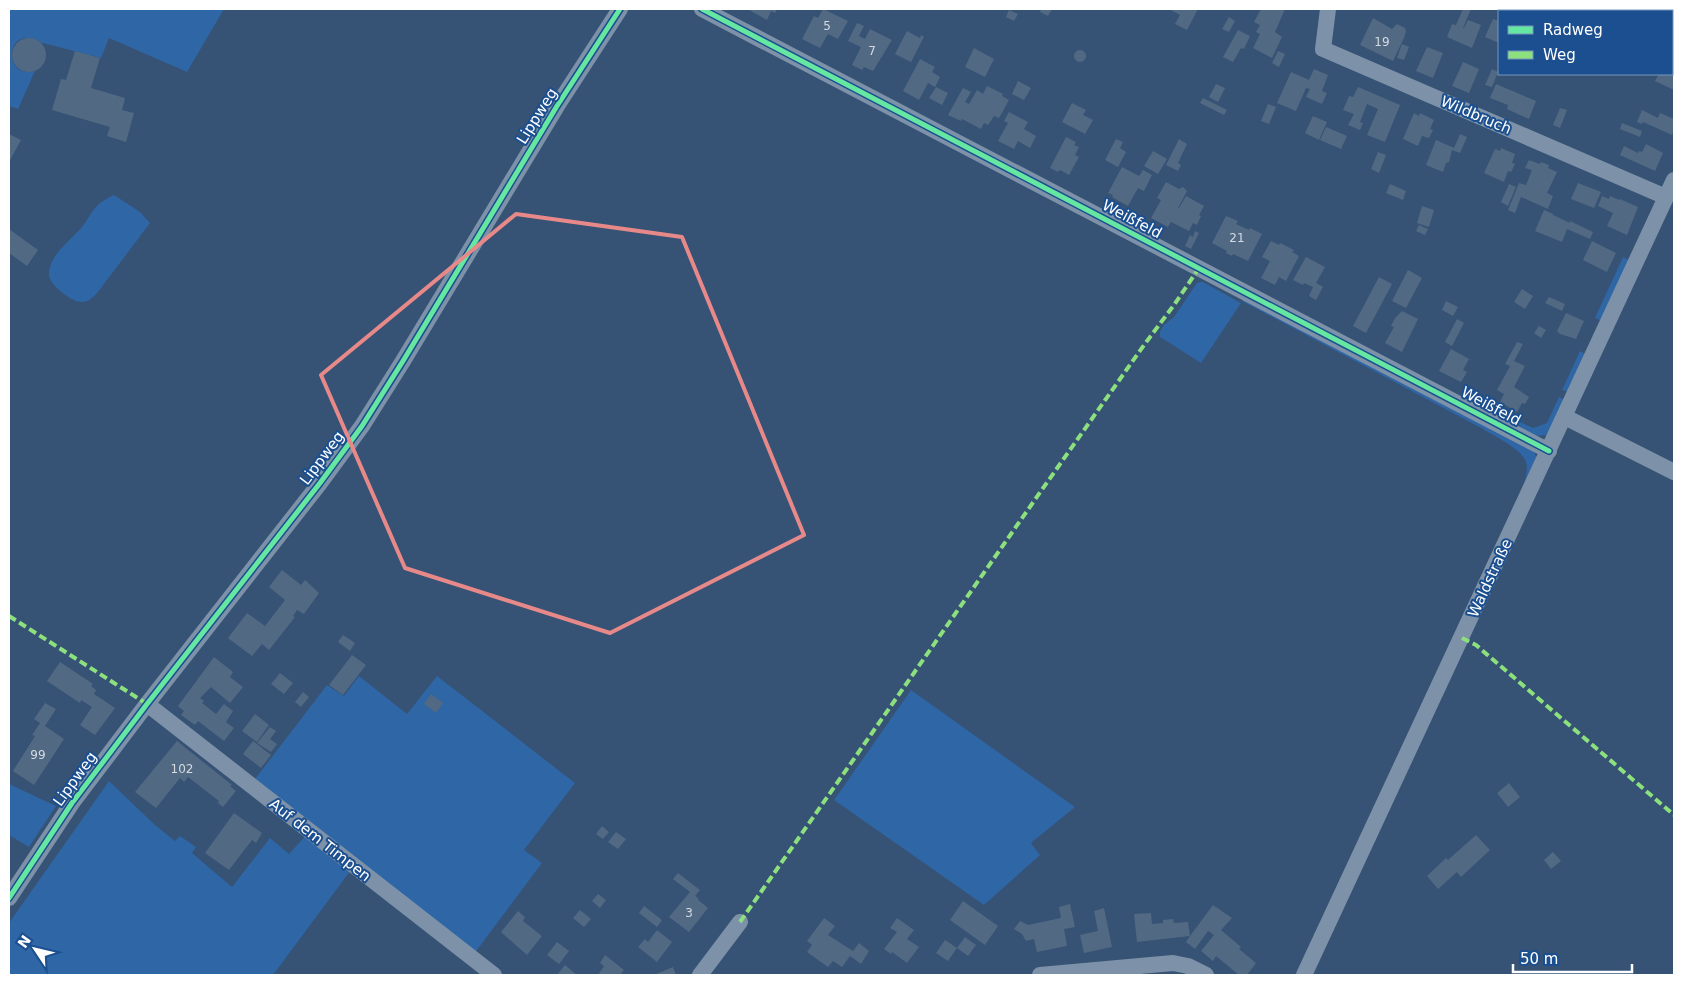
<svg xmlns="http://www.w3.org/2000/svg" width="1683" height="984" viewBox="0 0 1683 984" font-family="'DejaVu Sans',sans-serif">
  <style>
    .green { fill: #2f66a5 }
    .building { fill: #526984 }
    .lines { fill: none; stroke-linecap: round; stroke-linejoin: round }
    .minor { stroke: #7d92a8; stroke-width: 16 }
    .quiet { stroke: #8de07e; stroke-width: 4; stroke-dasharray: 8 4; stroke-linecap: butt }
    .cycleway-casing { stroke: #1b4f8f; stroke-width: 8 }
    .cycleway { stroke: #66e7a1; stroke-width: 5 }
    .marked { fill: none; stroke: #e88989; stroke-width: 4; stroke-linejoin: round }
    .labels { text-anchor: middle; stroke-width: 4; stroke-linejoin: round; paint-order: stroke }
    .number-label { font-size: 12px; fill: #d4dae0 }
    .street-label { font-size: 15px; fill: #fff; stroke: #1b4f8f }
  </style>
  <rect width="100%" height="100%" fill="#365274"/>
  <path class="green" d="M9 9H224L187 72 109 38 101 58 43 43 42 44C39 40 34 38 28 38 4 37 7 79 35 71L18 109 9 106Z
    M114 195 140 212 150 223 98 292C93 297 89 302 82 302 72 303 48 284 49 274 49 255 71 240 82 227 87 221 90 214 95 208 100 202 107 198 114 195Z
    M1623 257 1631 261 1602 321 1595 318Z
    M1200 282H1203L1241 303 1201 363 1160 337V331L1164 325 1174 317 1197 283Z
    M1244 297 1534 452 1537 458 1520 496C1523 486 1529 473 1526 462 1522 449 1494 436 1483 429L1242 301Z
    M1580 351 1585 354 1570 392 1562 390Z
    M1559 397 1566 401 1549 434C1536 439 1521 432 1516 420L1533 428 1547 423Z
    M359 676 407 714 437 676 575 783 524 850 542 863 474 954 255 779 327 685 344 696Z
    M911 690 1075 807 1031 843 1040 855 984 905 834 800Z
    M109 781 155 825 175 841 180 836 196 847 192 853 232 887 270 838 289 854 307 834 351 870 273 975H9V923Z
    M9 784 56 806 29 847 9 835Z"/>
  <path class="building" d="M750 9H777L775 13 771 11 767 20 749 10Z
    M823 9 848 21 838 39 828 34 820 48 802 39 814 16 818 18Z
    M1041 9H1052L1048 16 1040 12Z
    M1169 9H1198L1187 30 1175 24 1180 15Z
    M1261 9H1285L1275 32 1282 37 1272 58 1253 48 1260 34 1256 32 1260 25 1254 22Z
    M1463 9H1471L1463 28H1464L1468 20 1481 25 1472 48 1447 37 1452 24 1456 25Z
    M1009 10 1018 14 1014 21 1006 17Z
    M1229 17 1235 21 1229 32 1222 29Z
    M1373 18 1392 29 1397 24 1405 28 1406 31 1404 38 1393 61 1360 45Z
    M1493 19 1499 21V43L1485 37Z
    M857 23 864 26 859 36 865 39 870 29 892 40 873 71 864 67 862 70 852 65 861 47 848 41Z
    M1238 30 1250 36 1244 49 1241 48 1233 62 1223 57Z
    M907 31 920 38 921 35 924 37 911 62 895 54Z
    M12 55a17 17 0 1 1 34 0a17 17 0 1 1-34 0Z
    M1402 44 1409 47 1404 60 1397 58Z
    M1427 47 1443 53 1433 78 1416 71Z
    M974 48 994 59 985 77 965 67Z
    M1074 56a6 6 0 1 1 12 0a6 6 0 1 1-12 0Z
    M75 51 100 58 91 88 125 98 122 110 134 113 126 142 107 136 110 127 52 110 61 79 66 80Z
    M1278 51 1285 54 1279 67 1272 63Z
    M920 59 935 67 932 72 940 77 935 87 928 83 919 100 903 91Z
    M1463 62 1479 69 1469 93 1452 86Z
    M1672 62 1674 63V90L1655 81 1659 74H1672Z
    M1314 69 1328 75 1322 91 1327 93 1322 104 1306 97 1310 89 1306 88 1296 111 1277 103 1291 72 1309 80Z
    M1492 69 1498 72 1492 87 1485 85Z
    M1018 81 1031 88 1024 100 1012 94Z
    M1216 84 1225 88 1218 102 1209 97Z
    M1496 84 1536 101 1529 119 1507 109 1508 105 1490 98Z
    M987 86 1003 94 1002 96 1009 100 999 118 994 116 988 125 984 123 981 129 962 119 961 121 948 115 963 88 971 92 965 102 969 104 977 90 983 94Z
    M936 87 948 93 942 105 929 98Z
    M1358 87 1400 105 1385 142 1367 135 1378 109 1367 104 1360 122 1363 123 1360 130 1348 125 1354 114 1343 110 1349 96 1353 97Z
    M1203 98 1227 110 1224 115 1200 103Z
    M1072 103 1086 110 1083 115 1093 120 1085 134 1062 122Z
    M1268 104 1276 107 1269 124 1261 121Z
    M1560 108 1567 110 1560 128 1553 125Z
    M1642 110 1658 118 1660 113 1674 119V129L1672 135 1643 122 1642 124 1637 122Z
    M1009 112 1028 122 1024 129 1036 136 1030 148 1018 141 1014 149 998 141 1008 123 1004 121Z
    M1414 113 1419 116 1420 113 1434 120 1430 129 1433 130 1429 138 1422 136 1418 146 1403 139Z
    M1313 116 1327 122 1319 140 1305 133Z
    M1622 123 1642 131 1640 137 1620 129Z
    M1326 127 1347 136 1341 149 1320 140Z
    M9 134 21 140 9 162Z
    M1460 134 1467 137 1460 153 1452 150 1449 162 1446 163 1443 172 1426 165 1436 140 1454 148Z
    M1066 137 1076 142 1074 145 1079 147 1075 155 1079 157 1069 175 1060 170 1058 172 1050 168Z
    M1116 139 1123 142 1120 148 1126 152 1118 167 1105 160Z
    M1179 139 1187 144 1178 163 1181 165 1178 171 1166 165Z
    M1646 144 1663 153 1655 171 1620 155 1624 146 1638 153 1639 151 1642 152Z
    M1501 148 1515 154 1512 163 1515 164 1511 172 1508 171 1504 182 1484 173 1495 149 1500 151Z
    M1153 151 1167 159 1158 174 1144 166Z
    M1378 152 1386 155 1379 173 1371 169Z
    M1529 160 1540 164 1541 162 1549 165 1548 168 1557 172 1547 193 1553 196 1548 209 1521 197 1515 213 1508 210 1519 183 1526 185 1532 170 1525 168Z
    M1122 167 1139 176 1143 170 1152 175 1144 191 1138 188 1128 206 1112 197 1113 195 1108 193Z
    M1166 182 1179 189 1183 187 1187 191 1178 208H1179L1186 196 1204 206 1199 215 1201 216 1197 225 1193 223 1189 231 1171 222 1168 227 1151 218 1161 200 1157 198Z
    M1578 183 1601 192 1594 208 1571 199Z
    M1390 184 1406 191 1403 200 1386 193Z
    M1509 184 1516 187 1508 206 1501 202Z
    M1602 196 1609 199 1610 196 1619 200 1620 199 1638 207 1627 235 1607 226 1613 213 1598 206Z
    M1422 206 1434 210 1429 227 1417 223Z
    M1544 210 1553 214V215L1570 223V221L1593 232 1590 239 1567 229 1562 242 1535 231Z
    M1226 216 1238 221 1236 224 1249 230 1250 228 1262 234 1248 261 1233 254 1232 256 1226 253 1227 251 1212 243Z
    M1419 225 1428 229 1425 235 1416 231Z
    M9 229 38 250 27 266 9 253Z
    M1195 231 1199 233 1191 249 1185 246 1190 235 1193 237Z
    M1271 241 1279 245 1280 243 1294 250 1292 252 1299 256 1286 281 1279 277 1275 285 1261 278 1270 261 1262 257Z
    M1592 241 1616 253 1607 272 1583 260Z
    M1306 257 1325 267 1316 283 1323 287 1316 300 1309 296 1313 287 1304 283 1303 285 1293 280Z
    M1408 270 1422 278 1406 308 1392 301Z
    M1379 277 1392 284 1366 333 1353 326Z
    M1522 289 1533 296 1525 309 1514 302Z
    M1549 297 1565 304 1562 311 1545 303Z
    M1446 301 1458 307 1453 316 1442 310Z
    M1402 311 1418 319 1402 352 1385 343 1394 327 1391 326 1395 318Z
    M1566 313 1584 321 1576 339 1560 334 1557 331Z
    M1457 319 1464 323 1452 346 1445 342Z
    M1539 326 1546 330 1541 338 1534 333Z
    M1517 342 1523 344 1514 361 1525 366 1514 387 1529 397 1525 404 1522 403 1517 412 1500 402 1504 394 1497 390 1510 366 1505 364Z
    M1451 349 1469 359 1463 370 1467 372 1461 382 1439 371Z
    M282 570 301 585 305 580 319 593 304 614 297 610 293 616 295 617 269 650 262 644 252 656 228 638 247 613 265 626 285 600 269 587Z
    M343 635 355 643 350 651 338 642Z
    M352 655 366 665 343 695 329 685Z
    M214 657 233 672 230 677 243 687 230 703 211 687 200 698 204 701 202 703 216 714 224 704 233 711 226 722 234 728 224 741 198 721 195 725 181 715 184 711 178 706Z
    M60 662 93 684 91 686 96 690 94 694 115 708 95 735 80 725 92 707 81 700 80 703 47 681Z
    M280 673 293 683 284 694 271 684Z
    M303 692 309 697 301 707 295 702Z
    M431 694 443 703 436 713 424 704Z
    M45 703 56 709 45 726 64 739 34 785 13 771 35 736 32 735 40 723 34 719Z
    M255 714 269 725 257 742 242 731Z
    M270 727 276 731 270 739 277 744 271 752 257 743Z
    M177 741 232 785 230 786 236 791 223 807 218 803 219 801 188 777 184 782 180 778 156 808 135 792Z
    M253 741 271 755 261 768 243 754Z
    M1509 783 1520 797 1508 807 1497 793Z
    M234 813 262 833 256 843 252 840 229 870 205 853Z
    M602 826 609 832 603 839 596 834Z
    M616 832 626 839 618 849 608 842Z
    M1476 835 1490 850 1461 877 1457 872 1438 889 1427 876 1446 858 1448 860Z
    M1553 852 1561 861 1551 869 1544 860Z
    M678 873 700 890 695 896 699 899 698 900 708 908 689 932 669 917 690 892 673 879Z
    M598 894 606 900 600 908 592 901Z
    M963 901 998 926 985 945 950 920Z
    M1070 904 1075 927 1064 929 1067 946 1037 952 1034 939 1026 941 1022 934 1014 929 1020 921 1028 925 1061 918 1059 907Z
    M1213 905 1232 918 1221 930 1241 947 1239 949 1256 963 1247 975H1239L1216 956 1213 961 1201 951 1214 935 1208 931 1195 949 1186 942 1190 936 1137 942 1134 914 1151 913 1152 924 1163 923V920L1173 919 1174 923 1188 922 1190 936Z
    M644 906 662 920 657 927 639 913Z
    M1104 908 1112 947 1084 953 1080 935 1098 931 1094 911Z
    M580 910 591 919 584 927 573 918Z
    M518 911 525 917 523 921 542 936 527 955 501 932Z
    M824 918 835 926 828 935 853 951 859 943 869 951 861 964 850 956 842 967 833 961 828 967 807 952 812 945 807 941Z
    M897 918 914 930 907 939 919 947 907 963 892 952 891 954 884 949 897 932 890 928Z
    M657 930 672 942 657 962 638 947 645 939 648 942Z
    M965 937 976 945 968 956 957 948 948 961 936 953 945 940 957 948Z
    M557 942 569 951 559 964 547 955Z
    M605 955 624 970 620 975 614 974 613 975H598L604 966 600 963Z
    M565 965 577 975H557Z
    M673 967 676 975H657L656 974Z"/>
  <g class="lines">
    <path class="minor" d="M702 9 1549 451
      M1328 9 1323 49 1666 197
      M1565 417 1674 472
      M147 704 494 975
      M9 898 72 803 147 704 320 483 362 426 403 361 557 106 620 9
      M700 975 740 922
      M1040 975 1173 963 1188 966 1206 975
      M1304 975 1674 180"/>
    <path class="quiet" d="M9 616 147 704
      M1462 638 1476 645 1674 815
      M740 922 1041 491 1144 345 1174 305 1199 268"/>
    <g class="cycleway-casing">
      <path id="cycleway" d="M702 9 1549 451
        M9 898 72 803 147 704 320 483 362 426 403 361 557 106 620 9"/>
    </g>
    <use href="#cycleway" class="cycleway"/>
  </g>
  <path class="marked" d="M516 214 682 237 804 535 610 633 405 568 321 375Z"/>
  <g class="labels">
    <g class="number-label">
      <text x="827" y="30">5</text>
      <text x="1382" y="46">19</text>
      <text x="872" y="55">7</text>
      <text x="1237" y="242">21</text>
      <text x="38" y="759">99</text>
      <text x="182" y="773">102</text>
      <text x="689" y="917">3</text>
    </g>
    <g class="street-label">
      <text transform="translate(1476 115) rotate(23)" y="5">Wildbruch</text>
      <text transform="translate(537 116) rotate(-58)" y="5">Lippweg</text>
      <text transform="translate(1132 219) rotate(28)" y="5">Weißfeld</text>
      <text transform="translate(1491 406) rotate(28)" y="5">Weißfeld</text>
      <text transform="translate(322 458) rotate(-53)" y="5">Lippweg</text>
      <text transform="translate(1490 578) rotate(-65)" y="5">Waldstraße</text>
      <text transform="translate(75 779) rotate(-54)" y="5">Lippweg</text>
      <text transform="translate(320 840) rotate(38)" y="5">Auf dem Timpen</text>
    </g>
  </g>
  <rect width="1683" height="984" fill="none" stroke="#ffffff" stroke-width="20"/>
  <rect x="1498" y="10" width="175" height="65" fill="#1b4f8f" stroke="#7695bc"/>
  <rect x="1508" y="26" width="25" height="8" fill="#66e7a1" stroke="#7695bc"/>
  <text x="1543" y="35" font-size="15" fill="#ffffff">Radweg</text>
  <rect x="1508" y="51" width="25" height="8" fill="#8de07e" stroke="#7695bc"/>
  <text x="1543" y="60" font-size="15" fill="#ffffff">Weg</text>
  <g transform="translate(35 949) rotate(305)" stroke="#1b4f8f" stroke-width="4" paint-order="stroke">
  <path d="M0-4L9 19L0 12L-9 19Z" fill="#ffffff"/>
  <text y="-8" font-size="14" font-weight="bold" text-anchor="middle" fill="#ffffff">N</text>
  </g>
  <path d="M1513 964v8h119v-8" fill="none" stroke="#ffffff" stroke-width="2.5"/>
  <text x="1520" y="964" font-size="15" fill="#ffffff" stroke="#1b4f8f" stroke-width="4" paint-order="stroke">50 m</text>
</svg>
